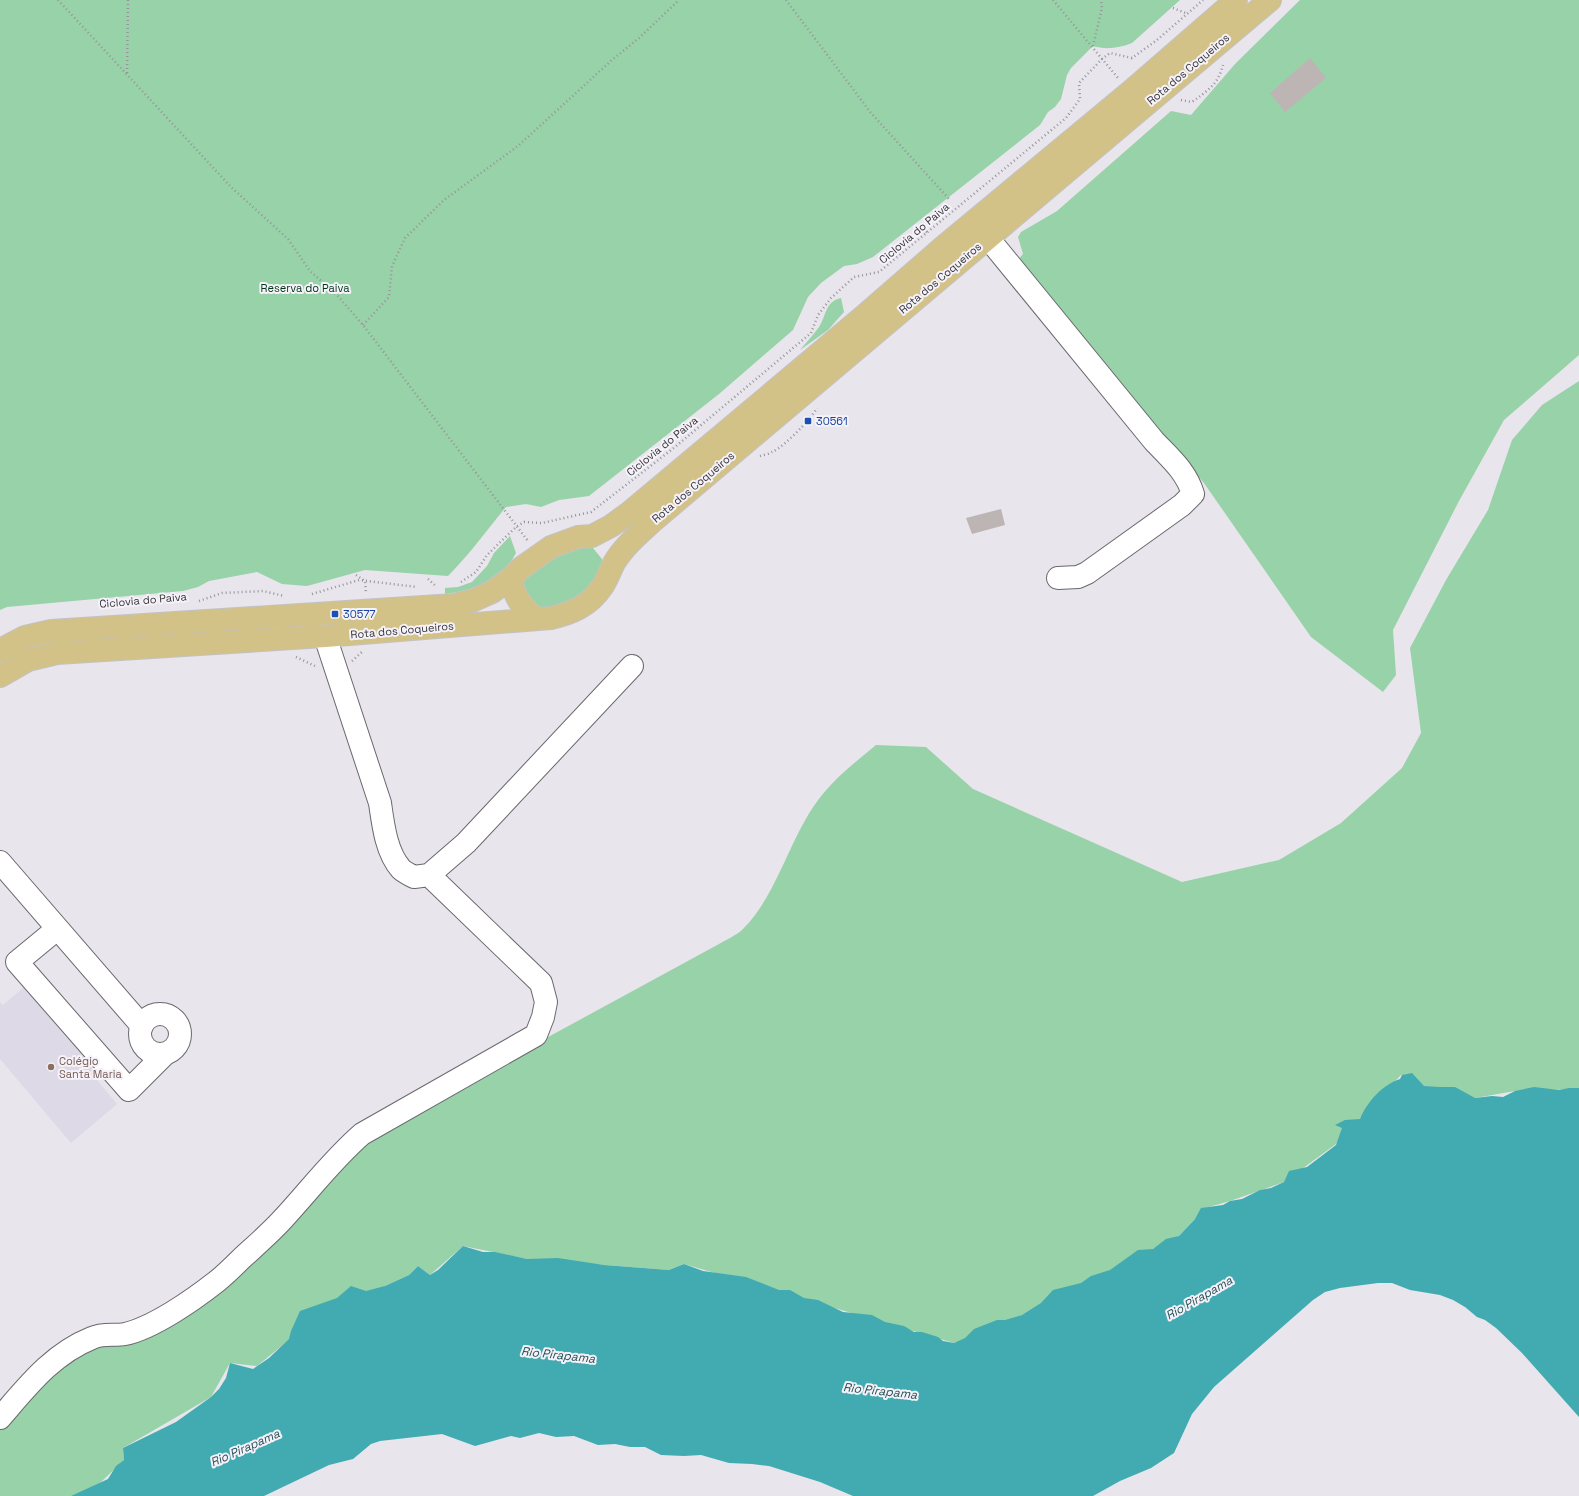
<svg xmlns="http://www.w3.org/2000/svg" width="1579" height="1496" viewBox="0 0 1579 1496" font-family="'Space Grotesk',sans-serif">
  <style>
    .built { fill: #ded9e6 }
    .green { fill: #98d2a8 }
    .water { fill: #41abb1 }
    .building { fill: #bdb5b4 }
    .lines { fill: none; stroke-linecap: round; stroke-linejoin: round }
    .minor-casing { stroke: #6a686e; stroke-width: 24 }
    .major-casing { stroke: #c3c2c3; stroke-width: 24 }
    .path { stroke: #96949a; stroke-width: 2.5; stroke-dasharray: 1 3; stroke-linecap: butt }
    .minor { stroke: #fff; stroke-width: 22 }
    .major { stroke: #d3c288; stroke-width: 22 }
    .transit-dot { fill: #1a4fb4; stroke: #f5f2f9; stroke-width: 1.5 }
    .education-dot { fill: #8d6e63; stroke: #f5f2f9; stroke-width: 1.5 }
    .labels { text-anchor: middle; stroke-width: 4; stroke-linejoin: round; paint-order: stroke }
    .street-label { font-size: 11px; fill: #363538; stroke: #f5f2f9 }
    .park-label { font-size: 11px; fill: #003417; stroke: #f5f2f9 }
    .transit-label { font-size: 11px; fill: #164399; stroke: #f5f2f9; text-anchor: start }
    .education-label { font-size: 11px; fill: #785e54; stroke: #f5f2f9; text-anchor: start }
    .water-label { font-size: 12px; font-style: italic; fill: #245255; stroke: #f5f2f9 }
  </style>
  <rect width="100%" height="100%" fill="#e8e5ec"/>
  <path class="built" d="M25 986 102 1075 97 1080 117 1104 71 1143 0 1059V1002L3 1005Z"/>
  <path class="green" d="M0 0H1180L1132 43C1119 48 1106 50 1093 46L1071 68 1067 75 1061 99 1055 107 1048 112 1040 125 873 257 857 264 844 266 821 283 808 297 793 330 719 394 589 496 559 500 541 507 526 504 506 507C487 530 469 555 448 576L365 570 307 586 282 584 257 572 209 581 198 587 183 591 7 607 0 610Z
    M1300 0H1579V355L1504 420 1459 501 1393 630 1396 675 1383 692 1311 637 1204 483 1018 274 1015 263 1023 254 1018 237 1021 232 1057 211 1171 111 1191 115 1235 64Z
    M841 298 844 312 828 330 800 350C806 343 813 335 819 327 826 317 825 301 841 298Z
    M1579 381V1089L1515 1091 1475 1098 1424 1086 1401 1075 1336 1144 1284 1182 1230 1201 1205 1208 1179 1236 1022 1315 954 1343 684 1264 669 1270 527 1259 463 1246 430 1275 418 1266 409 1275 385 1286 290 1339 257 1366 230 1363 211 1397 123 1448 124 1460 101 1482 79 1496H0V1430C25 1402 57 1360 92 1347 101 1343 119 1344 129 1344L347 1161 367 1142 539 1042 719 944C727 939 737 935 743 929 780 891 789 836 822 795 837 776 857 761 876 745L926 747 973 789 1182 882 1279 860 1341 823 1402 768 1421 733 1410 648 1446 580 1488 510 1512 440 1542 405Z
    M510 536 516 553C513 558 510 565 506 569 490 585 466 591 445 594V588L458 587 472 582 487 566 494 553Z
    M578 543 593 548 602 559 603 569 597 584 559 611 533 607 519 581 527 570Z"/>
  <path class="water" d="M1412 1073 1424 1086 1439 1087H1455L1475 1098 1492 1096 1503 1097 1515 1091 1534 1087 1559 1090 1569 1088H1579V1417L1522 1353 1496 1328 1485 1320 1477 1317 1465 1307 1453 1300 1440 1295 1410 1290 1392 1283H1378L1340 1288 1325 1292 1313 1300 1214 1387 1192 1414 1174 1453 1151 1468 1120 1481 1093 1496H853L820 1482 769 1466 752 1464 729 1463 701 1455 684 1456 661 1455 645 1447H630L615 1444 598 1445 574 1436 556 1437 539 1433 520 1438 511 1436 475 1446 442 1434 380 1441 371 1444 353 1459 329 1465 264 1496H71L108 1479 116 1466 124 1460 123 1448 176 1422 211 1397 219 1389 226 1378 230 1363 253 1369 269 1358 289 1339 291 1331 300 1311 337 1298 351 1286 366 1291 385 1286 409 1275 418 1266 430 1275 438 1270 463 1246 483 1252H495L527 1259 558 1258 604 1265 669 1270 684 1264 703 1271 746 1277 779 1290H790L804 1298 818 1300 843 1312 872 1315 885 1322 904 1326 914 1332H922L938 1337 943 1341 954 1343 965 1338 974 1329 997 1320H1005L1022 1315 1041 1303 1053 1290 1081 1283 1091 1276 1110 1270 1138 1250 1153 1249 1166 1239 1179 1236 1195 1219 1201 1208 1223 1205 1230 1201 1242 1199 1260 1190 1271 1188 1284 1182 1289 1171 1307 1167 1336 1145 1342 1128 1335 1125 1345 1120 1360 1119C1367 1102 1382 1085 1400 1079L1402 1075Z"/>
  <path class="building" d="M1310 58 1326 78 1285 112 1270 93Z
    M1001 509 1005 525 972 534 966 518Z"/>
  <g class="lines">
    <g class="minor-casing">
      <path id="minor" d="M988 238 1154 441C1170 458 1186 471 1193 494L1182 505 1087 573 1078 577 1058 578
        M325 636 380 803C383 824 386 852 401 869 404 872 410 875 414 877L429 875 466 843 632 666
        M0 862 142 1026
        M57 929 17 962 129 1090 164 1055
        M140 1034a20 20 0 1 1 40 0a20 20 0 1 1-40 0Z
        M0 1418C27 1387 52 1354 92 1338 103 1333 114 1336 125 1334 153 1328 193 1300 216 1282 225 1275 233 1267 241 1259 254 1247 269 1234 282 1220 309 1191 332 1160 362 1134L536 1035 543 1017 546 1002 541 983 429 875"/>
    </g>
    <g class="major-casing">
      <path id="major" d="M511 578C514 597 522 608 537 619
        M0 650 25 637 51 631 454 605 474 600 492 592 511 578 521 568 551 547 578 537 592 536 611 526 629 513 864 316 942 248 1130 92 1236 0
        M0 676 28 660 57 653 325 636 551 618C572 613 589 606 602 587 607 580 610 571 614 563 624 546 640 533 654 520L1270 0"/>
    </g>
    <path class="path" d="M58 0 231 187 288 239 310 271 336 294 363 325 528 541
      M786 0 871 113 949 199
      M1053 0 1118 78
      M1173 8 1188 14
      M1093 46 1102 8 1101 0
      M127 73 128 0
      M1181 100 1192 102C1207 91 1218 85 1223 65
      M914 229 927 232
      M363 325 389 297 392 266 405 238 444 200 518 146 612 60 639 38 679 0
      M760 456C764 455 769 454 772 452 784 447 811 419 817 408
      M356 575 365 581 366 593
      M428 579 437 587
      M461 582 476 572 487 555 516 527 524 522 542 523 591 512 675 447 811 333 818 315 831 298 854 277 879 272 1066 118 1080 99 1079 83 1102 59 1110 53 1132 58 1157 40 1203 0
      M312 594 359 580 417 587
      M199 601 222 593 263 591 284 596
      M296 657 315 666
      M352 661 362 652"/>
    <use href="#minor" class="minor"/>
    <use href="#major" class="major"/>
  </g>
  <g class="transit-dot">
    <rect x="804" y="417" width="8" height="8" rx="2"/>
    <rect x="331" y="610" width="8" height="8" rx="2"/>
  </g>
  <circle class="education-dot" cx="51" cy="1067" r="4"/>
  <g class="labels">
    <g class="street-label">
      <text transform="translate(1188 69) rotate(-40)" y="4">Rota dos Coqueiros</text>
      <text transform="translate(914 233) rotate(-40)" y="4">Ciclovia do Paiva</text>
      <text transform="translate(940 278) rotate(-40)" y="4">Rota dos Coqueiros</text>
      <text transform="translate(662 446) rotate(-39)" y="4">Ciclovia do Paiva</text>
      <text transform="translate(693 487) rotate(-40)" y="4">Rota dos Coqueiros</text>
      <text transform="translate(143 600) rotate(-5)" y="4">Ciclovia do Paiva</text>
      <text transform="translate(402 630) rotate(-5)" y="4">Rota dos Coqueiros</text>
    </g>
    <g class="park-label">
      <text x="305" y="292">Reserva do Paiva</text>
    </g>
    <g class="transit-label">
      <text x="816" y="425">30561</text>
      <text x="343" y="618">30577</text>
    </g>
    <g class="education-label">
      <text x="59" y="1065">Colégio<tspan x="59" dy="13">Santa Maria</tspan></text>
    </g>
    <g class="water-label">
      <text transform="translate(1199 1298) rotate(-30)" y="4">Rio Pirapama</text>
      <text transform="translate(558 1355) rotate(6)" y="4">Rio Pirapama</text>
      <text transform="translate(880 1391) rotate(6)" y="4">Rio Pirapama</text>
      <text transform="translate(245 1448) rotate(-24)" y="4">Rio Pirapama</text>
    </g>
  </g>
</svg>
